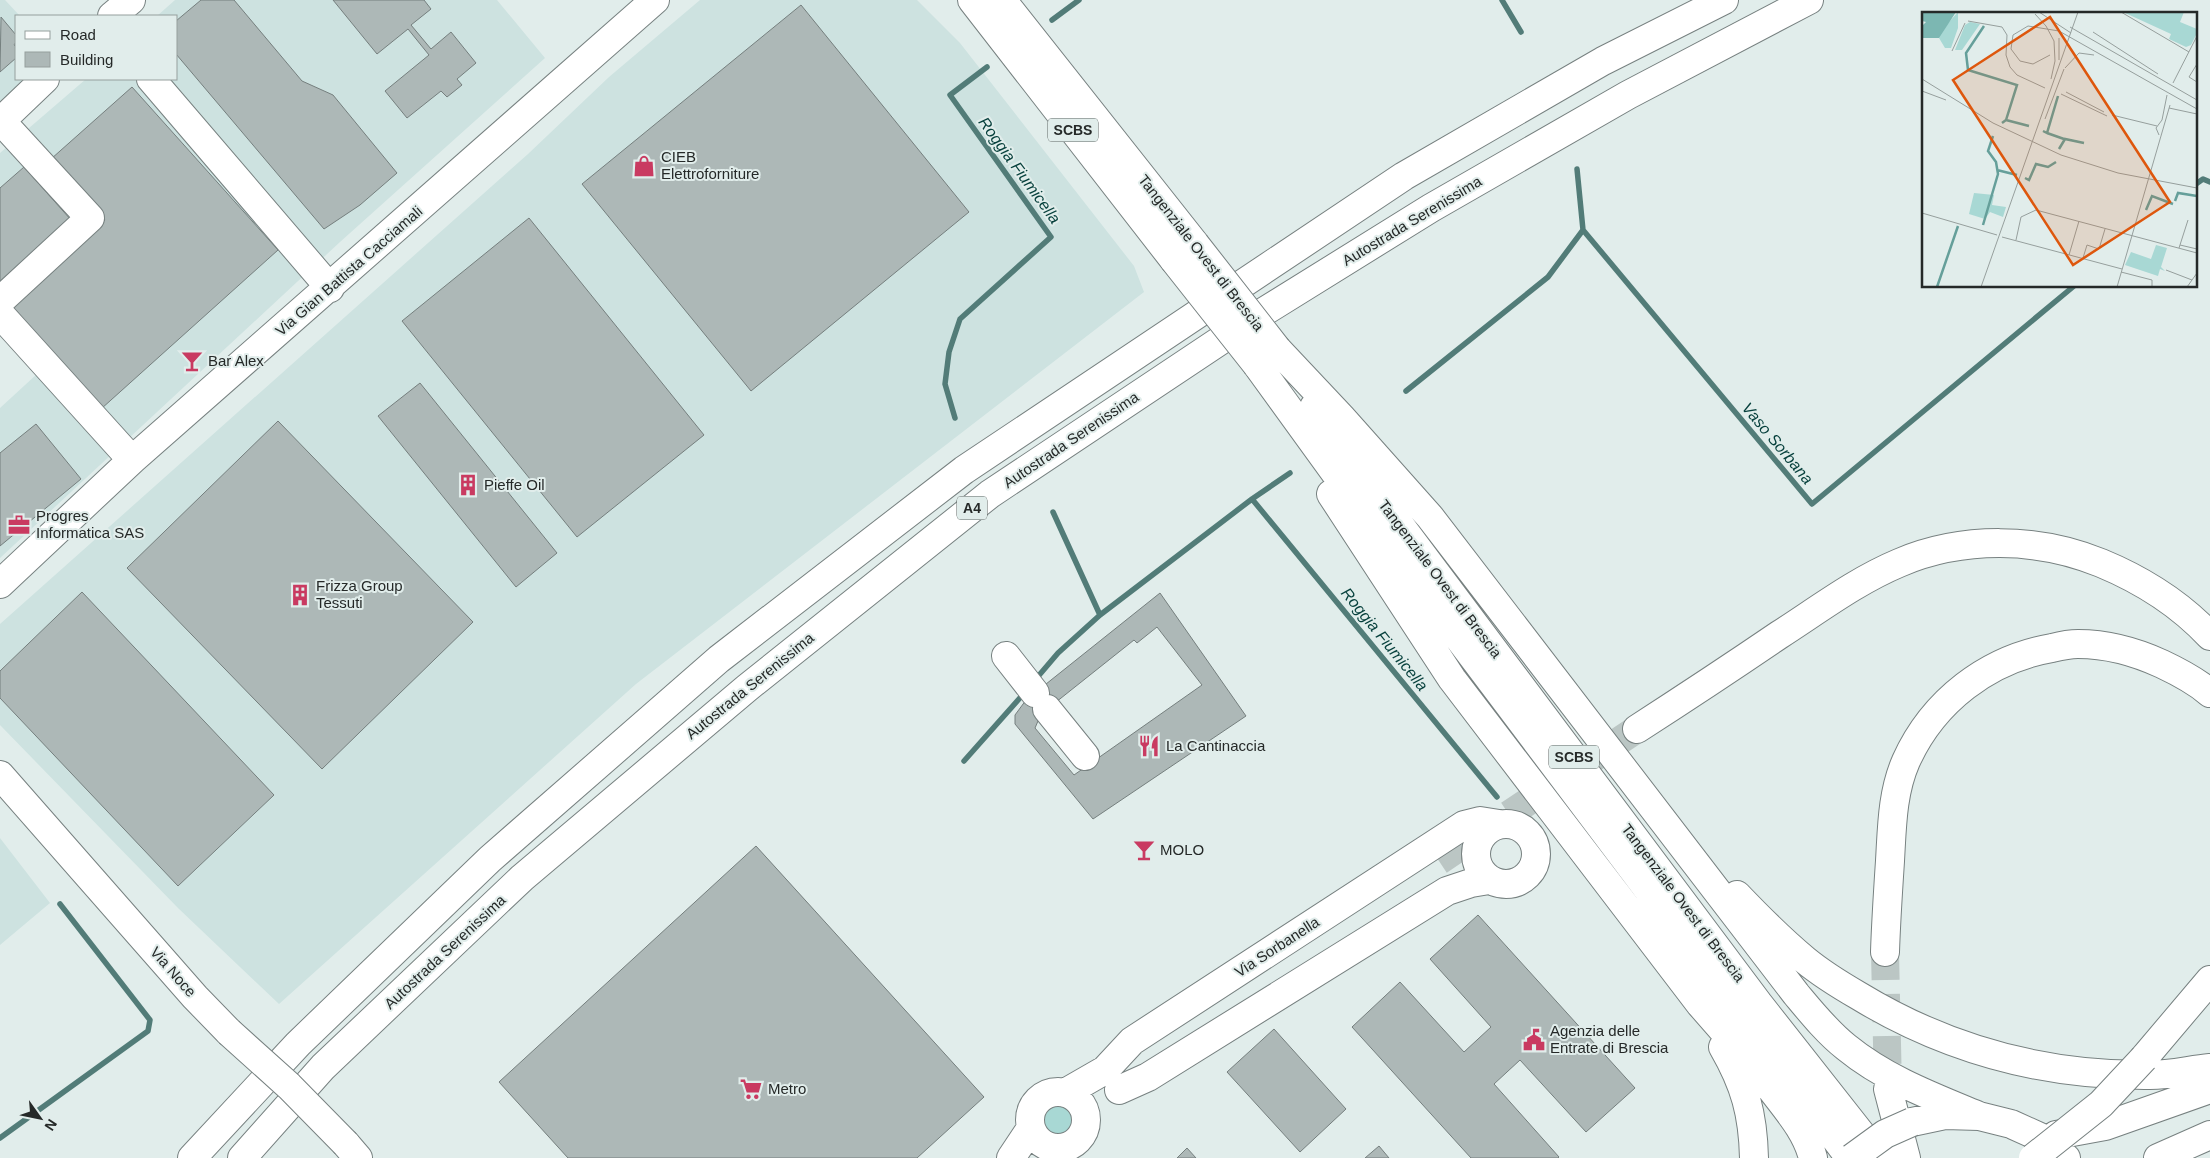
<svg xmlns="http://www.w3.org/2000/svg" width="2210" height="1158" viewBox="0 0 2210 1158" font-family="Arial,sans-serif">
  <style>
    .built { fill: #cde2e0 }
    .green { fill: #a8d8d4 }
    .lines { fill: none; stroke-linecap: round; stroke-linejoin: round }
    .stream { stroke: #527c78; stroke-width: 5.5 }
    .building { fill: #adb8b7; stroke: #757f7e; fill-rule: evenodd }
    .minor-tunnel { stroke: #bbc6c4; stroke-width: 28; stroke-dasharray: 28 14; stroke-linecap: butt }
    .highway-tunnel { stroke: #bbc6c4; stroke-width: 28; stroke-dasharray: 28 14; stroke-linecap: butt }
    .minor-casing { stroke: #778180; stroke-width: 30 }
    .highway-casing { stroke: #778180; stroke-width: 30 }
    .minor { stroke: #fff; stroke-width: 28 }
    .highway { stroke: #fff; stroke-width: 28 }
    .minor-bridge-casing { stroke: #778180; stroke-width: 30; stroke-linecap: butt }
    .highway-bridge-casing { stroke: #778180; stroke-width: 30; stroke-linecap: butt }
    .minor-bridge { stroke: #fff; stroke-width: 28 }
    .highway-bridge { stroke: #fff; stroke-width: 28 }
    .labels { text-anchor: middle; stroke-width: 4; stroke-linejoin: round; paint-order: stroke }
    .shield { fill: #e1edeb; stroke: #5d6462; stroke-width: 1 }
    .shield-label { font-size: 14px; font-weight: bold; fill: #252928 }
    .poi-label { font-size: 15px; fill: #252928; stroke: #e1edeb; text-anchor: start }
    .street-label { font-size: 15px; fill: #252928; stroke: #e1edeb }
    .water-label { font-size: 16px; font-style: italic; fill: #053f3b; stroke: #e1edeb }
    .inset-river { fill: none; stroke: #659f9a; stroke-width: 2.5 }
    .inset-road { fill: none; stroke: #969f9d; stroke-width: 1 }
    .view { fill: #de570d; fill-opacity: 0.15; stroke: #de570d; stroke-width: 2.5 }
    .inset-edge { fill: none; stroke: #252928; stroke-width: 2.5 }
  </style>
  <rect width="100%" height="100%" fill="#e1edeb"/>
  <path class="built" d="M0 0H5L20 16H16V79H28L0 105Z
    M175 0H497L545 58 340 242 0 558V408L37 374 0 332V153L86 79H176V16H157Z
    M700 0H917L960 43 1134 266 1144 292 636 684 279 1004 178 908 0 725V624L528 154 609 77Z
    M0 838 50 903 0 945Z"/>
  <path class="green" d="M1044 1121a15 15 0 1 1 30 0a15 15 0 1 1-30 0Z"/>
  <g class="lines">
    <path class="stream" d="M1502 0 1521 32
      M1052 20 1079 0
      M1577 169 1583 230 1812 504 2074 286
      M2196 184 2203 179 2210 182
      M1406 391 1548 277 1583 230
      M955 418 945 384 949 352 960 319 1051 237 950 95 987 67
      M1290 473 1252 499 1497 797
      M1100 615 1252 499
      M1035 680 1058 653 1100 615 1053 512
      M964 761 1026 691
      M0 1138 148 1031 150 1020 60 904"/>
  </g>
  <path class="building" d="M201 0H234L302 81 333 95 397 173 360 205 324 229 176 54V21Z
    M333 0H424L431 9 411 25 431 49 451 32 476 63 457 79 462 85 447 97 441 91 407 118 385 91 429 55 408 29 377 54Z
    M801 5 969 212 751 391 582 184Z
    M1 17 16 35V42L14 45 16 47V58L0 72Z
    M132 87 278 250 101 409 9 306 105 220 51 159Z
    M24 167 71 220 0 283V188Z
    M529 218 704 435 577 537 402 321Z
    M420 383 557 553 516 587 378 416Z
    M278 421 473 622 322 769 127 568Z
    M36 424 81 479 0 546V453Z
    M82 592 274 795 178 886 0 698V671Z
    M1160 593 1246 716 1093 819 1015 724V715L1026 700ZM1157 627 1202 685 1074 775 1035 728 1041 714 1134 640 1137 643Z
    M756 846 984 1097 917 1158H568L499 1082Z
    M1478 915 1635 1088 1586 1132 1520 1060 1494 1084 1559 1157 1558 1158H1471L1352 1027 1400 982 1464 1052 1491 1027 1430 959Z
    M1274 1029 1346 1109 1300 1152 1227 1072Z
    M1379 1146 1389 1158H1365Z
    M1187 1148 1196 1158H1177Z"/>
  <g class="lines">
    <path class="minor-tunnel" d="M1439 861 1637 729"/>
    <path class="highway-tunnel" d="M1885 952 1888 1089"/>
    <g class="minor-casing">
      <path id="minor" d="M112 16 131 0
        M151 79 330 288
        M0 122 45 79
        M0 301 90 218 1 121
        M0 314 132 460
        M0 584 132 460 655 0
        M1006 656 1035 693
        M1047 709 1085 756
        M1637 729C1685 698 1732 667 1779 635 1818 610 1856 581 1899 563 1962 536 2038 537 2101 563 2142 580 2180 604 2210 636
        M0 775 195 997 229 1032
        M1476 854a30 30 0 1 1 60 0a30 30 0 1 1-60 0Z
        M1119 1090 1148 1077 1447 891 1471 883 1489 880
        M1030 1120a28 28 0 1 1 56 0a28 28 0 1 1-56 0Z
        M1065 1093 1105 1070 1132 1041 1464 825 1480 821 1499 824
        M346 1144 358 1158
        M1011 1158 1031 1128"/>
    </g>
    <g class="highway-casing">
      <path id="highway" d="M972 0 1174 260
        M1002 0 1195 244
        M1277 349 1341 417 1430 517 1796 994C1811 1012 1827 1032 1846 1047 1885 1079 1933 1097 1979 1116
        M1257 365 1357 503 1850 1158
        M1314 407 1328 429 1758 1003 1880 1158
        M1331 494 1452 679 1700 1004C1724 1031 1747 1058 1769 1086 1786 1109 1806 1130 1813 1158
        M1737 895C1758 917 1781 940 1805 960 1822 974 1840 985 1859 996 1948 1050 2045 1076 2150 1075 2170 1075 2190 1070 2210 1068
        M1885 952C1886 921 1888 891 1890 861 1892 827 1892 793 1906 761 1933 701 1988 659 2052 648 2060 646 2070 644 2078 644 2107 644 2136 652 2162 664 2179 672 2196 681 2210 693
        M1723 1047C1745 1085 1753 1114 1754 1158
        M2144 1058 2210 980
        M1888 1089 1906 1158
        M1912 1122 1945 1115 1979 1116 2011 1124 2042 1138 2066 1158
        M2056 1135 2105 1126 2210 1089
        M192 1158 298 1044 490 859 719 659 964 470 1404 176 1603 61 1724 0
        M242 1158 323 1067 522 878 747 688 990 494 1257 316 1431 208 1628 95 1809 0
        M2158 1158 2210 1135"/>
    </g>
    <use href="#minor" class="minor"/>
    <use href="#highway" class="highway"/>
    <g class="minor-bridge-casing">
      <path id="minor-bridge" d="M229 1032 289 1086 346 1144"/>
    </g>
    <g class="highway-bridge-casing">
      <path id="highway-bridge" d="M1195 244 1277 349
        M1174 260 1257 365
        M1852 1158 1885 1134 1912 1122
        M2033 1158 2101 1104 2144 1058"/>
    </g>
    <use href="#minor-bridge" class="minor-bridge"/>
    <use href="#highway-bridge" class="highway-bridge"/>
  </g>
  <defs>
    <g id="shop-bare" transform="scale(1.725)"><path d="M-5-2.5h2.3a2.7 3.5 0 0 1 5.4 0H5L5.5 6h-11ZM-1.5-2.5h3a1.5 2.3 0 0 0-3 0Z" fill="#c93a61" stroke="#e1edeb" stroke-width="2.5" paint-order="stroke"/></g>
    <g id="bar-bare" transform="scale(1.725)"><path d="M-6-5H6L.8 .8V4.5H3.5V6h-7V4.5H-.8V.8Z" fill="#c93a61" stroke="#e1edeb" stroke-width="2.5" paint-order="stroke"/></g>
    <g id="building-bare" transform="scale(1.725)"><path d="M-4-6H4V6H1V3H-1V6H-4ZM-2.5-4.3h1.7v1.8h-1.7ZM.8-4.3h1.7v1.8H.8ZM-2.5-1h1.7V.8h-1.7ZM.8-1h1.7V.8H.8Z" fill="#c93a61" stroke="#e1edeb" stroke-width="2.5" paint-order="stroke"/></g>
    <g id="office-bare" transform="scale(1.725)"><path d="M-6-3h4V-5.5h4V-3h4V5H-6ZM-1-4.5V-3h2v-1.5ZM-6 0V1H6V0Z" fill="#c93a61" stroke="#e1edeb" stroke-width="2.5" paint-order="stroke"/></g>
    <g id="restaurant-bare" transform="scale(1.725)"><path d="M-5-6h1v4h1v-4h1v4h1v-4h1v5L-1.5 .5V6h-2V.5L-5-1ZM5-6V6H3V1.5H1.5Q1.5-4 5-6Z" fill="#c93a61" stroke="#e1edeb" stroke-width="2.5" paint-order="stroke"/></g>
    <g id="civic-bare" transform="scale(1.725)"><path d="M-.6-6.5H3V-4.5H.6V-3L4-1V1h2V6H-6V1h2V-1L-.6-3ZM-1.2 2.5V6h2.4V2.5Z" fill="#c93a61" stroke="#e1edeb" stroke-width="2.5" paint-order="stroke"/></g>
    <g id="supermarket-bare" transform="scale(1.725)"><path d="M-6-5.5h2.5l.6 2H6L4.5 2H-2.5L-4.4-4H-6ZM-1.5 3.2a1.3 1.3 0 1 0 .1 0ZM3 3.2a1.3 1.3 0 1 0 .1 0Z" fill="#c93a61" stroke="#e1edeb" stroke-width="2.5" paint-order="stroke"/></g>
  </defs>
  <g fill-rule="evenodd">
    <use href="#shop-bare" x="644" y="166"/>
    <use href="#bar-bare" x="192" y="361"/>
    <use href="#building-bare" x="468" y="485"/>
    <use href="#office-bare" x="19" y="525"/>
    <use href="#building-bare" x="300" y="595"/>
    <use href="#restaurant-bare" x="1149" y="746"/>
    <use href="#bar-bare" x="1144" y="850"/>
    <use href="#civic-bare" x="1534" y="1040"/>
    <use href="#supermarket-bare" x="751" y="1089"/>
  </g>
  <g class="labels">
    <g class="shield">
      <rect x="1048" y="118.5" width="50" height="23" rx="4"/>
      <rect x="957" y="496.5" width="30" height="23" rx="4"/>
      <rect x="1549" y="745.5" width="50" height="23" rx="4"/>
    </g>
    <g class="shield-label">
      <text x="1073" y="135">SCBS</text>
      <text x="972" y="513">A4</text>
      <text x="1574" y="762">SCBS</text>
    </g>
    <g class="poi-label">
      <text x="661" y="162">CIEB<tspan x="661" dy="17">Elettroforniture</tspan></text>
      <text x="208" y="366">Bar Alex</text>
      <text x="484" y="490">Pieffe Oil</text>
      <text x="36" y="521">Progres<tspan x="36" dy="17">Informatica SAS</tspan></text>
      <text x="316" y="591">Frizza Group<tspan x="316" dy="17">Tessuti</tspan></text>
      <text x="1166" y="751">La Cantinaccia</text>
      <text x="1160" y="855">MOLO</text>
      <text x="1550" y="1036">Agenzia delle<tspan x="1550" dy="17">Entrate di Brescia</tspan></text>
      <text x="768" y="1094">Metro</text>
    </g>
    <g class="street-label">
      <text transform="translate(1412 221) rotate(-31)" y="5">Autostrada Serenissima</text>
      <text transform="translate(1201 253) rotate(52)" y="5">Tangenziale Ovest di Brescia</text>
      <text transform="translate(349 271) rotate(-41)" y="5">Via Gian Battista Cacciamali</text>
      <text transform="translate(1071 440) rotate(-34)" y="5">Autostrada Serenissima</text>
      <text transform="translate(1440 579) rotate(53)" y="5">Tangenziale Ovest di Brescia</text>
      <text transform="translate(750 686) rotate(-39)" y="5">Autostrada Serenissima</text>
      <text transform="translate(1683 903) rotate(53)" y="5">Tangenziale Ovest di Brescia</text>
      <text transform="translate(1277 947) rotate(-33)" y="5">Via Sorbanella</text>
      <text transform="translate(445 952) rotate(-43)" y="5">Autostrada Serenissima</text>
      <text transform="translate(173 972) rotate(49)" y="5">Via Noce</text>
    </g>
    <g class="water-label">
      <text transform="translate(1020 170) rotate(54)" y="6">Roggia Fiumicella</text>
      <text transform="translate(1778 443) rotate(50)" y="6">Vaso Sorbana</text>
      <text transform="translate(1385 639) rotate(51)" y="6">Roggia Fiumicella</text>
    </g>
  </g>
  <g transform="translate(1922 12)">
    <rect width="275" height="275" fill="#e1edeb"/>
    <path d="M36 0V16L29 36H23L17 26 19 19ZM201 0H262L258 10 275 17V21L269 33 264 35 247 27 249 22ZM48 10 58 12 40 38H33L43 13ZM52 181 72 183 70 193 84 195 81 205 68 200 63 207 47 202ZM234 233 245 236 239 255 243 259 238 257 236 264 203 253 209 240 229 247Z" fill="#a8d8d4"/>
    <path d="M0 0H34L17 26H0V14L4 10 0 9Z" fill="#7cb7b2"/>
    <path class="inset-river" d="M62 14 44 41 46 58 95 73 84 108 80 111M84 108 107 114M121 119 125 121 136 84M125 121 142 127M137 137 143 127 162 131M75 158 95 163M103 166 107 168 114 152 126 155 134 150M253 189 256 181 275 184M224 198 230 184 251 192M61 213 76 162 74 150 66 139 71 124M15 275 36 214"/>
    <path class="inset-road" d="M117 0 149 21M199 0 267 40M113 2 124 14 132 29 133 49 129 67M46 9 80 15 85 23 84 43 88 55 95 63 123 76M148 15 275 88M171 20 236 62M30 39 43 11M128 43 111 52 98 49 89 37 91 23 106 14 137 19 275 97M137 48V26M275 52 267 65 275 70M143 56 157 41 172 43M0 67 71 111 139 143 196 161 275 176M251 71 275 24M0 79 24 88M144 80 182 100M139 82 185 104M247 96 275 102M190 103 235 114M123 107 142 57M237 123 234 116 240 108 245 83M0 201 75 223M80 225 200 257M94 228 99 205 114 198 275 241M258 233 275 237M257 236 266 208M147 243 157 209M161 246 165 233 177 237 183 217M244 258 270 268M199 260 230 268V275M59 275 156 0M195 275 248 93M265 275 275 261"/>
    <path class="view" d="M128 5 248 190 151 253 31 68Z"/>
    <rect width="275" height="275" class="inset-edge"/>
  </g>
  <rect x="15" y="15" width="162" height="65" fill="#e1edeb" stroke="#969f9d"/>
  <rect x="25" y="31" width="25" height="8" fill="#ffffff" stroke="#969f9d"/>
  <text x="60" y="40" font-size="15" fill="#252928">Road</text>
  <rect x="25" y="52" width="25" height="15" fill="#adb8b7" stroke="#969f9d"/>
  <text x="60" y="65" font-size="15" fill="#252928">Building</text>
  <g transform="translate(40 1118) rotate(123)" stroke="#e1edeb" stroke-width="4" paint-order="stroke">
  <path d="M0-4L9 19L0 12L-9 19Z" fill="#252928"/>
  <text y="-8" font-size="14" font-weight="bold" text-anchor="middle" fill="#252928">N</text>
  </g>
</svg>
